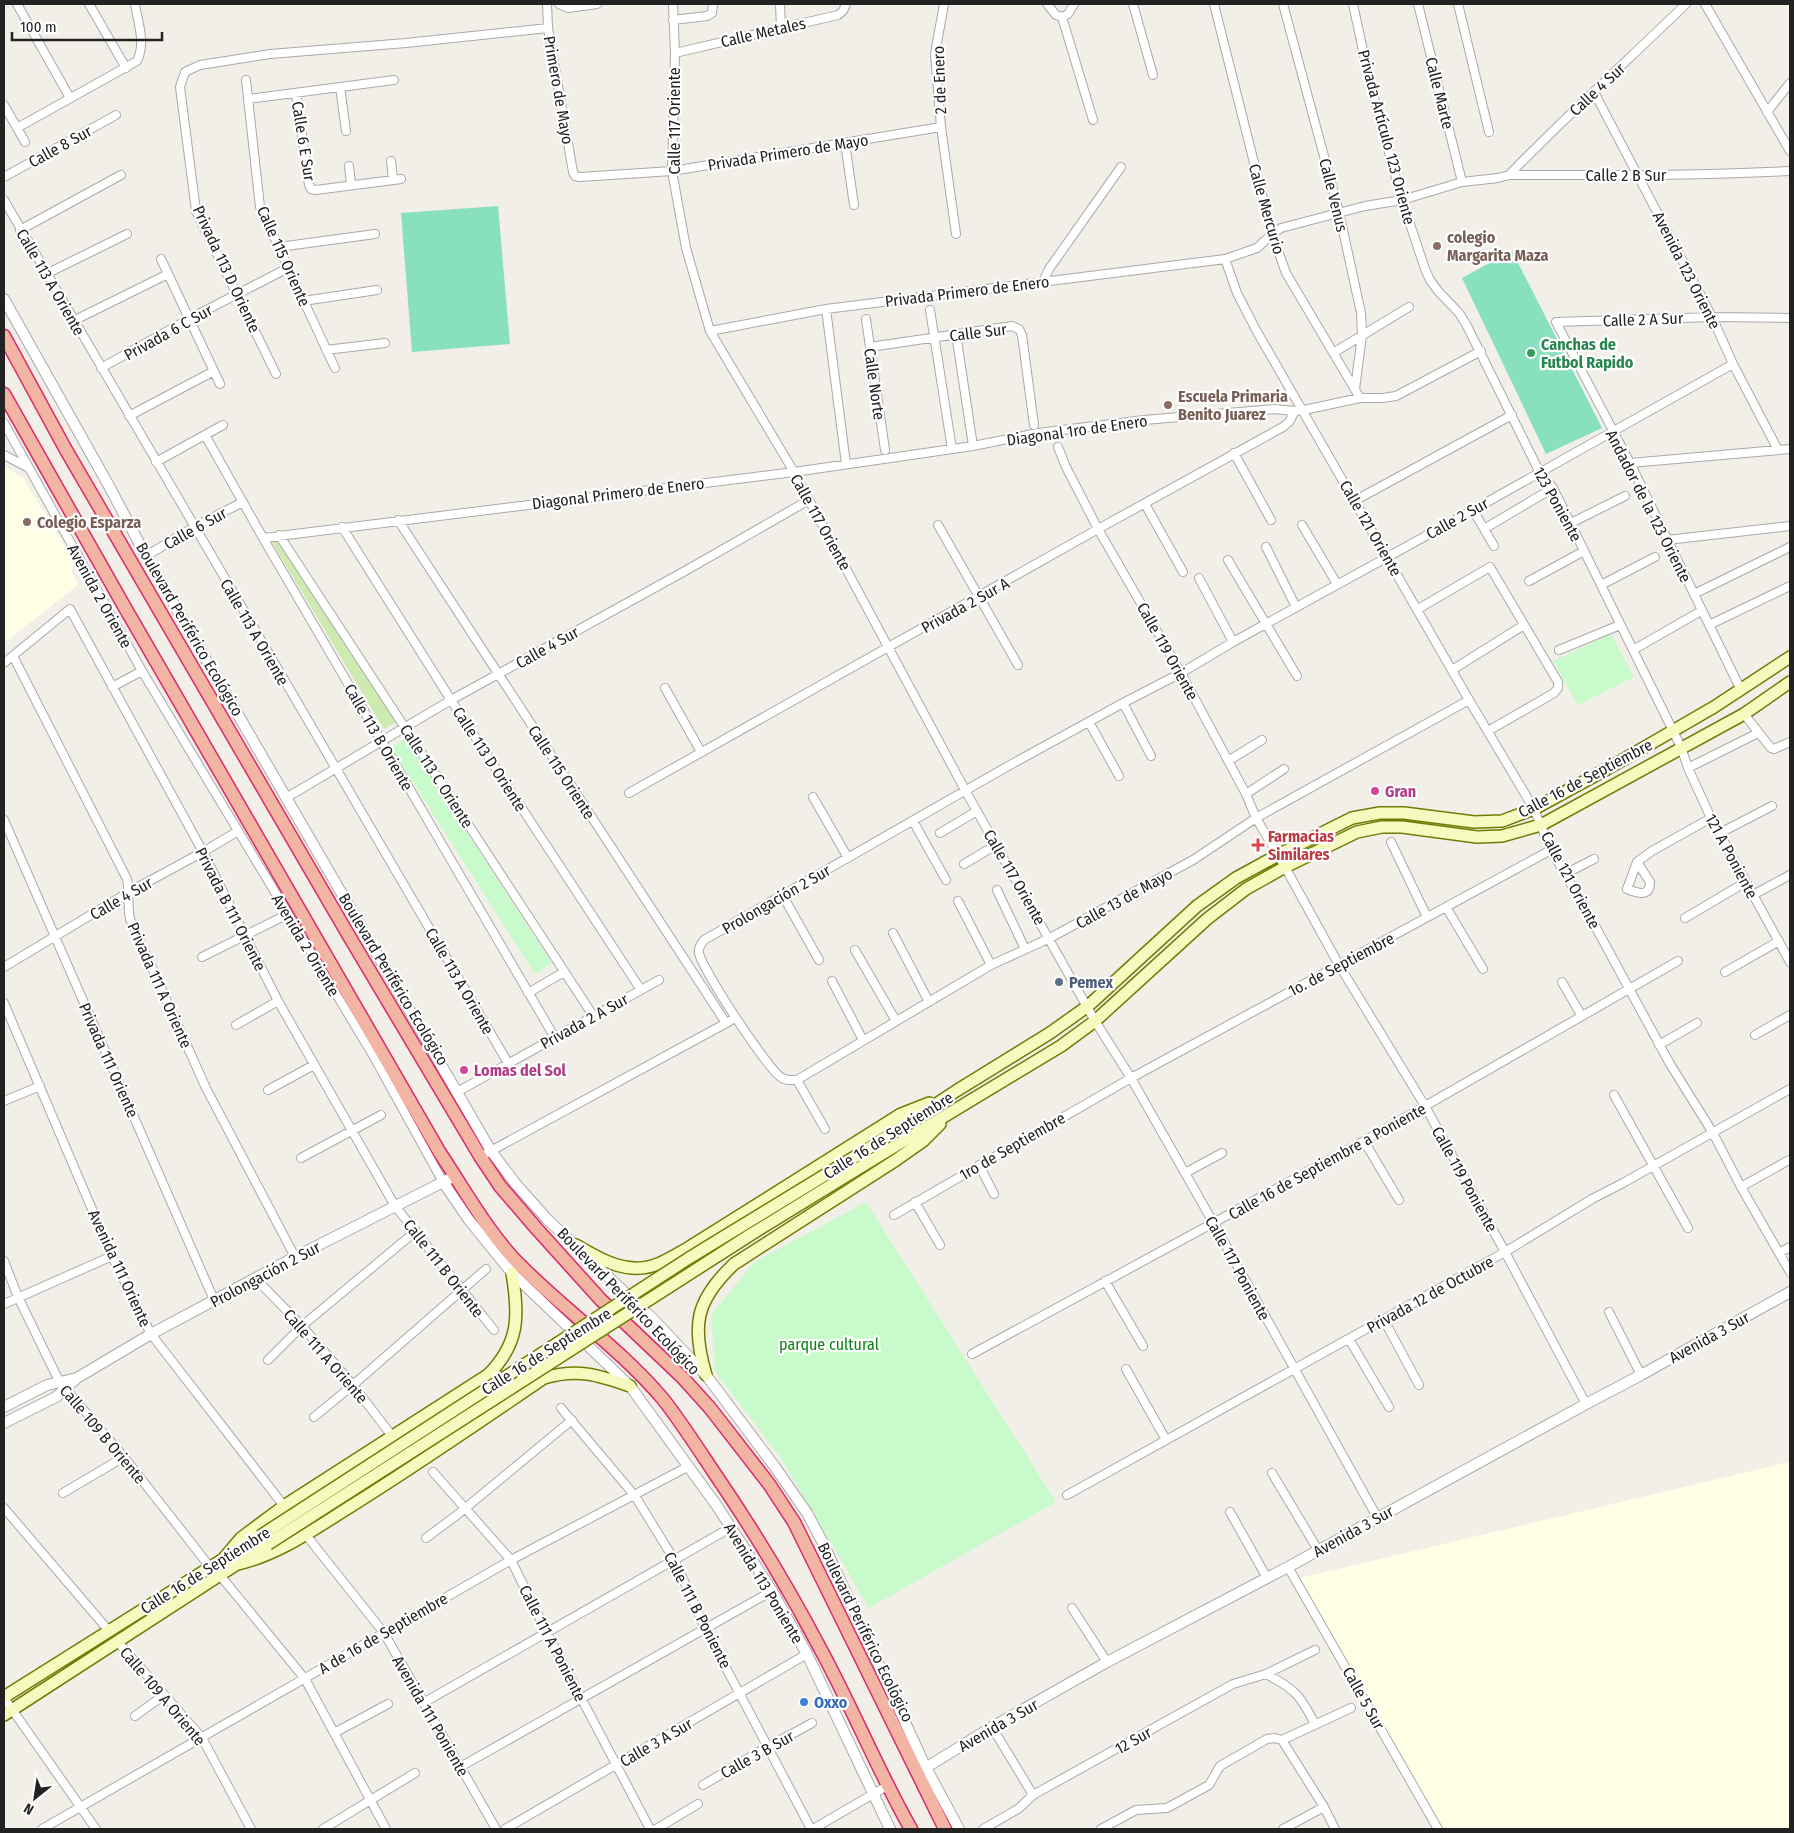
<svg xmlns="http://www.w3.org/2000/svg" width="1794" height="1833" viewBox="0 0 1794 1833" font-family="'Fira Sans Condensed',sans-serif">
  <style>
    .education { fill: #ffffe5 }
    .grass { fill: #cdebb0 }
    .park { fill: #c8facc }
    .pitch { fill: #88e0be }
    .lines { fill: none; stroke-linecap: round; stroke-linejoin: round }
    .minor-casing { stroke: #a9a9a9; stroke-width: 10 }
    .tertiary-casing { stroke: #a9a9a9; stroke-width: 12 }
    .secondary-casing { stroke: #707d05; stroke-width: 14 }
    .trunk-casing { stroke: #dc2a67; stroke-width: 15 }
    .minor { stroke: #fff; stroke-width: 8 }
    .tertiary { stroke: #fff; stroke-width: 10 }
    .secondary { stroke: #f7fabf; stroke-width: 11 }
    .trunk { stroke: #f2b4a3; stroke-width: 12 }
    .secondary-bridge-casing { stroke: #707d05; stroke-width: 14; stroke-linecap: butt }
    .secondary-bridge { stroke: #f7fabf; stroke-width: 11 }
    .education-dot { fill: #8d6e63; stroke: #fff; stroke-width: 2 }
    .leisure-dot { fill: #2e9e5b; stroke: #fff; stroke-width: 2 }
    .hotel-dot { fill: #d1479c; stroke: #fff; stroke-width: 2 }
    .health-dot { fill: #e0444e; stroke: #fff; stroke-width: 2 }
    .service-dot { fill: #5c6f8a; stroke: #fff; stroke-width: 2 }
    .shop-dot { fill: #3f7fe0; stroke: #fff; stroke-width: 2 }
    .labels { text-anchor: middle; stroke-width: 4.5; stroke-linejoin: round; paint-order: stroke }
    .street-label { font-size: 16px; fill: #222; stroke: #fff }
    .education-label { font-size: 16px; font-weight: bold; fill: #785e54; stroke: #fff; text-anchor: start }
    .leisure-label { font-size: 16px; font-weight: bold; fill: #27864d; stroke: #fff; text-anchor: start }
    .hotel-label { font-size: 16px; font-weight: bold; fill: #b23c85; stroke: #fff; text-anchor: start }
    .health-label { font-size: 16px; font-weight: bold; fill: #be3a42; stroke: #fff; text-anchor: start }
    .service-label { font-size: 16px; font-weight: bold; fill: #4e5e75; stroke: #fff; text-anchor: start }
    .park-label { font-size: 16px; fill: #0c8416; stroke: #fff }
    .shop-label { font-size: 16px; font-weight: bold; fill: #366cbe; stroke: #fff; text-anchor: start }
  </style>
  <rect width="100%" height="100%" fill="#f2efe9"/>
  <path class="education" d="M4 466 24 479 75 564 71 569 78 585 4 643Z
    M1790 1462V1829H1441L1300 1578Z"/>
  <path class="grass" d="M279 540 396 722 384 729 272 542Z"/>
  <path class="park" d="M1611 634 1634 677 1578 705 1553 661Z
    M405 738 552 963 535 974 391 748Z
    M866 1202 1056 1502 869 1608 783 1461 715 1371 711 1315 754 1262Z"/>
  <path class="pitch" d="M498 206 510 344 412 352 401 213Z
    M1512 251 1602 428 1546 454 1462 278Z"/>
  <g class="lines">
    <g class="minor-casing">
      <path id="minor" d="M17 4 70 98
        M89 4 126 68
        M547 4 548 28 573 172 575 176 580 177 672 171 941 127
        M559 4 568 8 597 4
        M673 4 675 53 672 171 686 248 710 331 794 472 965 790 1095 1021 1131 1078 1214 1224 1377 1517
        M780 4 781 27
        M944 4 935 54 941 127 956 234
        M1047 4 1056 15 1062 17 1068 14 1074 4
        M1133 4 1153 75
        M1214 4 1272 234 1286 273 1360 398
        M1283 4 1339 212 1361 313 1362 335 1355 389
        M1353 4 1370 83 1402 200 1425 269 1430 280 1438 291 1459 313 1466 324 1539 471 1553 488 1681 747 1688 768 1711 818 1790 962
        M1418 4 1462 182
        M1458 4 1489 132
        M1705 4 1790 151
        M1062 17 1093 120
        M673 20 707 16 712 13 713 4
        M675 53 838 15 843 11 846 4
        M246 80 260 207 335 368
        M340 87 346 131
        M1594 92 1712 317 1733 364 1778 450
        M296 93 309 185 311 189 316 190 401 179
        M248 99 394 80
        M4 105 25 142
        M1767 112 1790 83
        M17 128 137 61C146 43 138 23 135 4
        M845 143 854 205
        M391 161 393 180
        M349 166 351 185
        M1509 175C1566 116 1627 61 1686 4
        M4 177 116 115
        M4 200 508 1063
        M20 230 121 175
        M279 247 375 234
        M161 259 220 384
        M1225 259 1237 293 1256 330 1469 700 1534 809 1551 850 1594 924 1670 1064 1713 1133 1741 1187 1790 1272
        M46 274 127 234
        M1043 282 1049 269 1121 167
        M303 301 377 290
        M826 309 846 464
        M930 310 952 449
        M866 319 885 450
        M73 321 168 274
        M710 331 826 309 1225 259 1257 248 1272 234 1281 228 1365 206 1402 200 1462 182 1498 178 1509 175C1603 175 1696 176 1790 171
        M956 334 973 446
        M870 347 1012 326 1019 329 1022 335 1034 425
        M326 350 385 343
        M1333 353 1409 307
        M101 368 189 319 288 268
        M276 374 196 211 180 87 185 72 200 65 270 54 406 43 548 28
        M129 416 214 371
        M4 423 142 671 374 1057 443 1182
        M205 435 263 538 555 1038
        M1058 447 1066 467 1098 529 1181 673 1246 794 1256 818 1285 867 1339 965 1425 1106 1505 1252 1586 1404
        M1234 453 1271 520
        M4 455 29 468
        M156 462 223 425
        M1630 463 1790 449
        M1356 500 1512 415
        M1145 504 1183 572
        M1473 510 1494 546
        M398 520 726 1023
        M1571 523 1625 496
        M938 525 1018 665
        M1302 525 1337 584
        M342 527 451 700 641 990
        M1484 529 1553 488
        M279 535 594 1017
        M263 538 794 472 973 446 1038 433 1144 420 1274 409 1295 411 1304 410 1360 398H1382L1396 396 1481 351
        M1667 540 1790 526
        M1266 547 1296 607
        M146 556 194 527 243 502
        M1228 560 1297 676
        M1199 578 1233 642
        M1529 581 1584 551
        M1601 585 1655 557
        M1694 594 1790 547
        M1418 609 1490 567 1558 682V688L1554 693 1488 731
        M1709 625 1790 586
        M1559 650 1620 625
        M1633 650 1701 611
        M13 656 127 879C130 892 127 905 130 919L206 1088 295 1257
        M4 663 70 609 203 852 278 1001 395 1206 494 1330
        M1452 670 1524 625
        M112 687 142 671
        M665 688 701 752
        M1741 690 1630 463 1556 322 1712 317 1790 318
        M1469 700 1256 818 1193 860 1050 938 991 965 797 1080C792 1080 787 1081 782 1078 768 1070 702 969 699 953 698 948 701 944 704 940L1010 765 1123 703 1181 673 1233 642 1473 510 1733 364
        M1123 703 1151 756
        M1744 714 1771 748 1774 749 1790 742
        M1089 722 1119 776
        M1228 761 1262 740
        M1688 768 1758 733
        M629 793 1098 529 1283 427 1289 422 1295 411
        M1246 794 1284 769
        M813 797 848 858
        M286 798 451 700 685 571 809 500
        M4 820 214 1300
        M913 821 946 880
        M940 833 977 811
        M1720 833 1772 806
        M1391 842 1427 917
        M1637 862 1650 882C1650 898 1637 893 1627 889L1637 862 1652 851 1711 818
        M964 864 996 845
        M1565 874 1594 859
        M997 890 1025 949
        M1753 895 1790 875
        M783 896 819 960
        M958 901 991 965
        M1446 907 1483 969
        M1685 918 1746 882
        M893 933 929 1002
        M855 950 896 1021
        M202 957 280 918
        M4 967 129 892 203 852 238 831
        M1725 972 1779 941
        M832 981 863 1040
        M1562 982 1581 1015
        M528 993 564 972
        M4 1003 112 1256 151 1334 284 1506
        M236 1025 278 1001
        M1755 1035 1790 1015
        M1659 1045 1697 1023
        M797 1080 825 1129
        M268 1090 314 1065
        M457 1092 659 980
        M1614 1095 1688 1228
        M4 1101 40 1086
        M1364 1141 1399 1200
        M487 1153 730 1021
        M301 1158 381 1115
        M979 1165 994 1194
        M1185 1173 1222 1153
        M1741 1187 1789 1160
        M915 1202 940 1245
        M894 1215 1131 1078 1551 850
        M1779 1253 1790 1247
        M4 1261 18 1297 59 1381 124 1457 210 1567
        M256 1279 302 1326 353 1385 392 1436
        M1105 1281 1143 1346
        M4 1304 112 1256
        M1609 1312 1641 1375
        M1384 1320 1419 1385
        M1349 1339 1389 1407
        M972 1354 1364 1141 1678 961
        M268 1360 302 1326 416 1231
        M1126 1369 1166 1440
        M561 1408 635 1496 675 1561 705 1628 811 1829
        M314 1417 353 1385 486 1269
        M433 1472 511 1560 546 1631 650 1829
        M1272 1473 1318 1550
        M63 1493 124 1457
        M1067 1495 1505 1252 1592 1199 1623 1183 1790 1089
        M4 1508 109 1631
        M1230 1512 1267 1578
        M306 1535 384 1633 496 1829
        M426 1538 457 1515 572 1420
        M1288 1567 1438 1829
        M219 1574 305 1679 386 1829
        M1072 1608 1107 1662
        M118 1642 202 1738 251 1829
        M1266 1674C1295 1689 1300 1695 1315 1724
        M4 1698 96 1829
        M423 1703 730 1528
        M135 1716 164 1695
        M992 1727 1033 1795
        M334 1733 388 1704
        M1282 1740 1324 1807 1335 1829
        M460 1767 772 1591
        M703 1785 757 1753 812 1723
        M42 1829 511 1560 689 1466
        M323 1829 415 1773
        M505 1829 807 1654
        M656 1829 698 1804
        M813 1829 887 1786
        M983 1829 1018 1809 1033 1795 1233 1684 1266 1674 1315 1650
        M1101 1829 1136 1810 1167 1808 1209 1785 1220 1766 1267 1739 1275 1738 1282 1740 1351 1708
        M1283 1829 1324 1807"/>
    </g>
    <g class="tertiary-casing">
      <path id="tertiary" d="M4 299 109 486 146 556 491 1151 515 1183 547 1219 653 1319 706 1375 775 1467 807 1513 823 1543 926 1768 959 1829
        M443 1182 469 1220 512 1273 630 1386 717 1506 772 1591 807 1654 890 1829
        M4 1407 47 1385 77 1378
        M4 1423 56 1397 77 1378 151 1334 295 1257 449 1179
        M922 1770 992 1727 1107 1662 1288 1567 1586 1404 1641 1375 1790 1292"/>
    </g>
    <g class="secondary-casing">
      <path id="secondary" d="M866 1150 956 1091 1050 1033 1088 1006 1197 906 1236 878 1278 855 1352 818 1380 813H1404L1474 822 1502 821 1534 809 1607 769 1714 707 1790 657
        M872 1160 1061 1046 1095 1021 1207 919 1246 889 1285 867 1357 832 1382 827H1402L1477 837 1502 836 1541 825 1744 714 1790 682
        M576 1245C601 1260 630 1277 660 1263 670 1259 679 1253 688 1248L901 1114 929 1103
        M706 1375C691 1325 696 1300 734 1264L896 1160 923 1141 940 1124
        M224 1558 241 1538 284 1506 488 1375C520 1343 519 1315 512 1273
        M234 1565C280 1555 317 1527 356 1503 420 1463 482 1420 544 1378 578 1368 598 1375 630 1386
        M4 1697 260 1536
        M4 1715 268 1544"/>
    </g>
    <g class="trunk-casing">
      <path id="trunk" d="M4 336 66 450 349 936 480 1156 500 1186 536 1228 601 1300 682 1377 710 1408 769 1484 794 1522 945 1829
        M4 394 124 606 440 1153C464 1189 485 1227 514 1259 561 1308 619 1347 663 1399 681 1422 697 1447 713 1471 752 1528 789 1589 821 1650 853 1709 878 1771 911 1829"/>
    </g>
    <use href="#minor" class="minor"/>
    <use href="#tertiary" class="tertiary"/>
    <use href="#secondary" class="secondary"/>
    <use href="#trunk" class="trunk"/>
    <g class="secondary-bridge-casing">
      <path id="secondary-bridge" d="M260 1536 689 1258 866 1150
        M268 1544 750 1235 872 1160"/>
    </g>
    <use href="#secondary-bridge" class="secondary-bridge"/>
  </g>
  <g class="education-dot">
    <circle cx="1437" cy="246" r="5"/>
    <circle cx="1168" cy="405" r="5"/>
    <circle cx="27" cy="522" r="5"/>
  </g>
  <circle class="leisure-dot" cx="1531" cy="353" r="5"/>
  <g class="hotel-dot">
    <circle cx="1375" cy="791" r="5"/>
    <circle cx="464" cy="1070" r="5"/>
  </g>
  <path class="health-dot" d="M1255.5 837.5h5v5h5v5h-5v5h-5v-5h-5v-5h5z"/>
  <circle class="service-dot" cx="1059" cy="982" r="5"/>
  <circle class="shop-dot" cx="804" cy="1702" r="5"/>
  <g class="labels">
    <g class="street-label">
      <text transform="translate(763 32) rotate(-13)" y="6">Calle Metales</text>
      <text transform="translate(939 80) rotate(-92)" y="6">2 de Enero</text>
      <text transform="translate(1597 89) rotate(-43)" y="6">Calle 4 Sur</text>
      <text transform="translate(559 90) rotate(80)" y="6">Primero de Mayo</text>
      <text transform="translate(1440 93) rotate(76)" y="6">Calle Marte</text>
      <text transform="translate(674 121) rotate(-90)" y="6">Calle 117 Oriente</text>
      <text transform="translate(1387 137) rotate(75)" y="6">Privada Artículo 123 Oriente</text>
      <text transform="translate(304 141) rotate(81)" y="6">Calle 6 E Sur</text>
      <text transform="translate(60 146) rotate(-29)" y="6">Calle 8 Sur</text>
      <text transform="translate(788 152) rotate(-9)" y="6">Privada Primero de Mayo</text>
      <text x="1626" y="181">Calle 2 B Sur</text>
      <text transform="translate(1334 195) rotate(76)" y="6">Calle Venus</text>
      <text transform="translate(1267 209) rotate(74)" y="6">Calle Mercurio</text>
      <text transform="translate(284 256) rotate(66)" y="6">Calle 115 Oriente</text>
      <text transform="translate(227 269) rotate(65)" y="6">Privada 113 D Oriente</text>
      <text transform="translate(1687 270) rotate(63)" y="6">Avenida 123 Oriente</text>
      <text transform="translate(51 282) rotate(60)" y="6">Calle 113 A Oriente</text>
      <text transform="translate(967 291) rotate(-7)" y="6">Privada Primero de Enero</text>
      <text transform="translate(1643 319) rotate(-2)" y="6">Calle 2 A Sur</text>
      <text transform="translate(168 332) rotate(-29)" y="6">Privada 6 C Sur</text>
      <text transform="translate(978 332) rotate(-7)" y="6">Calle Sur</text>
      <text transform="translate(875 384) rotate(82)" y="6">Calle Norte</text>
      <text transform="translate(1077 430) rotate(-8)" y="6">Diagonal 1ro de Enero</text>
      <text transform="translate(618 493) rotate(-7)" y="6">Diagonal Primero de Enero</text>
      <text transform="translate(1558 504) rotate(61)" y="6">123 Poniente</text>
      <text transform="translate(1649 506) rotate(63)" y="6">Andador de la 123 Oriente</text>
      <text transform="translate(1457 518) rotate(-29)" y="6">Calle 2 Sur</text>
      <text transform="translate(821 522) rotate(61)" y="6">Calle 117 Oriente</text>
      <text transform="translate(195 528) rotate(-29)" y="6">Calle 6 Sur</text>
      <text transform="translate(1371 528) rotate(60)" y="6">Calle 121 Oriente</text>
      <text transform="translate(100 596) rotate(61)" y="6">Avenida 2 Oriente</text>
      <text transform="translate(965 605) rotate(-29)" y="6">Privada 2 Sur A</text>
      <text transform="translate(190 629) rotate(60)" y="6">Boulevard Periférico Ecológico</text>
      <text transform="translate(255 632) rotate(60)" y="6">Calle 113 A Oriente</text>
      <text transform="translate(547 647) rotate(-29)" y="6">Calle 4 Sur</text>
      <text transform="translate(1168 651) rotate(61)" y="6">Calle 119 Oriente</text>
      <text transform="translate(379 737) rotate(60)" y="6">Calle 113 B Oriente</text>
      <text transform="translate(490 759) rotate(57)" y="6">Calle 113 D Oriente</text>
      <text transform="translate(562 772) rotate(57)" y="6">Calle 115 Oriente</text>
      <text transform="translate(437 776) rotate(57)" y="6">Calle 113 C Oriente</text>
      <text transform="translate(1585 778) rotate(-28)" y="6">Calle 16 de Septiembre</text>
      <text transform="translate(1732 856) rotate(62)" y="6">121 A Poniente</text>
      <text transform="translate(1015 877) rotate(60)" y="6">Calle 117 Oriente</text>
      <text transform="translate(1571 880) rotate(62)" y="6">Calle 121 Oriente</text>
      <text transform="translate(121 898) rotate(-30)" y="6">Calle 4 Sur</text>
      <text transform="translate(1124 898) rotate(-29)" y="6">Calle 13 de Mayo</text>
      <text transform="translate(776 899) rotate(-30)" y="6">Prolongación 2 Sur</text>
      <text transform="translate(231 909) rotate(63)" y="6">Privada B 111 Oriente</text>
      <text transform="translate(306 945) rotate(59)" y="6">Avenida 2 Oriente</text>
      <text transform="translate(1341 964) rotate(-28)" y="6">1o. de Septiembre</text>
      <text transform="translate(394 979) rotate(59)" y="6">Boulevard Periférico Ecológico</text>
      <text transform="translate(460 981) rotate(60)" y="6">Calle 113 A Oriente</text>
      <text transform="translate(160 985) rotate(66)" y="6">Privada 111 A Oriente</text>
      <text transform="translate(584 1021) rotate(-29)" y="6">Privada 2 A Sur</text>
      <text transform="translate(109 1060) rotate(66)" y="6">Privada 111 Oriente</text>
      <text transform="translate(888 1135) rotate(-32)" y="6">Calle 16 de Septiembre</text>
      <text transform="translate(1012 1146) rotate(-30)" y="6">1ro de Septiembre</text>
      <text transform="translate(1327 1161) rotate(-29)" y="6">Calle 16 de Septiembre a Poniente</text>
      <text transform="translate(1465 1179) rotate(61)" y="6">Calle 119 Poniente</text>
      <text transform="translate(120 1268) rotate(65)" y="6">Avenida 111 Oriente</text>
      <text transform="translate(444 1268) rotate(52)" y="6">Calle 111 B Oriente</text>
      <text transform="translate(1238 1268) rotate(61)" y="6">Calle 117 Poniente</text>
      <text transform="translate(265 1274) rotate(-28)" y="6">Prolongación 2 Sur</text>
      <text transform="translate(1430 1294) rotate(-29)" y="6">Privada 12 de Octubre</text>
      <text transform="translate(629 1301) rotate(46)" y="6">Boulevard Periférico Ecológico</text>
      <text transform="translate(1709 1337) rotate(-29)" y="6">Avenida 3 Sur</text>
      <text transform="translate(546 1351) rotate(-32)" y="6">Calle 16 de Septiembre</text>
      <text transform="translate(326 1356) rotate(49)" y="6">Calle 111 A Oriente</text>
      <text transform="translate(103 1434) rotate(50)" y="6">Calle 109 B Oriente</text>
      <text transform="translate(1353 1531) rotate(-29)" y="6">Avenida 3 Sur</text>
      <text transform="translate(205 1570) rotate(-32)" y="6">Calle 16 de Septiembre</text>
      <text transform="translate(764 1583) rotate(59)" y="6">Avenida 113 Poniente</text>
      <text transform="translate(698 1610) rotate(63)" y="6">Calle 111 B Poniente</text>
      <text transform="translate(866 1632) rotate(64)" y="6">Boulevard Periférico Ecológico</text>
      <text transform="translate(383 1633) rotate(-30)" y="6">A de 16 de Septiembre</text>
      <text transform="translate(553 1643) rotate(63)" y="6">Calle 111 A Poniente</text>
      <text transform="translate(163 1696) rotate(50)" y="6">Calle 109 A Oriente</text>
      <text transform="translate(1364 1698) rotate(61)" y="6">Calle 5 Sur</text>
      <text transform="translate(431 1716) rotate(60)" y="6">Avenida 111 Poniente</text>
      <text transform="translate(998 1725) rotate(-30)" y="6">Avenida 3 Sur</text>
      <text transform="translate(1133 1740) rotate(-29)" y="6">12 Sur</text>
      <text transform="translate(656 1742) rotate(-30)" y="6">Calle 3 A Sur</text>
      <text transform="translate(757 1754) rotate(-29)" y="6">Calle 3 B Sur</text>
    </g>
    <g class="education-label">
      <text x="1447" y="243">colegio<tspan x="1447" dy="18">Margarita Maza</tspan></text>
      <text x="1178" y="402">Escuela Primaria<tspan x="1178" dy="18">Benito Juarez</tspan></text>
      <text x="37" y="528">Colegio Esparza</text>
    </g>
    <g class="leisure-label">
      <text x="1541" y="350">Canchas de<tspan x="1541" dy="18">Futbol Rapido</tspan></text>
    </g>
    <g class="hotel-label">
      <text x="1385" y="797">Gran</text>
      <text x="474" y="1076">Lomas del Sol</text>
    </g>
    <g class="health-label">
      <text x="1268" y="842">Farmacias<tspan x="1268" dy="18">Similares</tspan></text>
    </g>
    <g class="service-label">
      <text x="1069" y="988">Pemex</text>
    </g>
    <g class="park-label">
      <text x="829" y="1350">parque cultural</text>
    </g>
    <g class="shop-label">
      <text x="814" y="1708">Oxxo</text>
    </g>
  </g>
  <rect width="1794" height="1833" fill="none" stroke="#222222" stroke-width="10"/>
  <g transform="translate(35 1798) rotate(210)" stroke="#ffffff" stroke-width="4" paint-order="stroke">
  <path d="M0-4L9 19L0 12L-9 19Z" fill="#222222"/>
  <text y="-8" font-size="14" font-weight="bold" text-anchor="middle" fill="#222222">N</text>
  </g>
  <path d="M12 32v8h150v-8" fill="none" stroke="#222222" stroke-width="2.5"/>
  <text x="20" y="32" font-size="15" fill="#222222" stroke="#ffffff" stroke-width="4" paint-order="stroke">100 m</text>
</svg>
